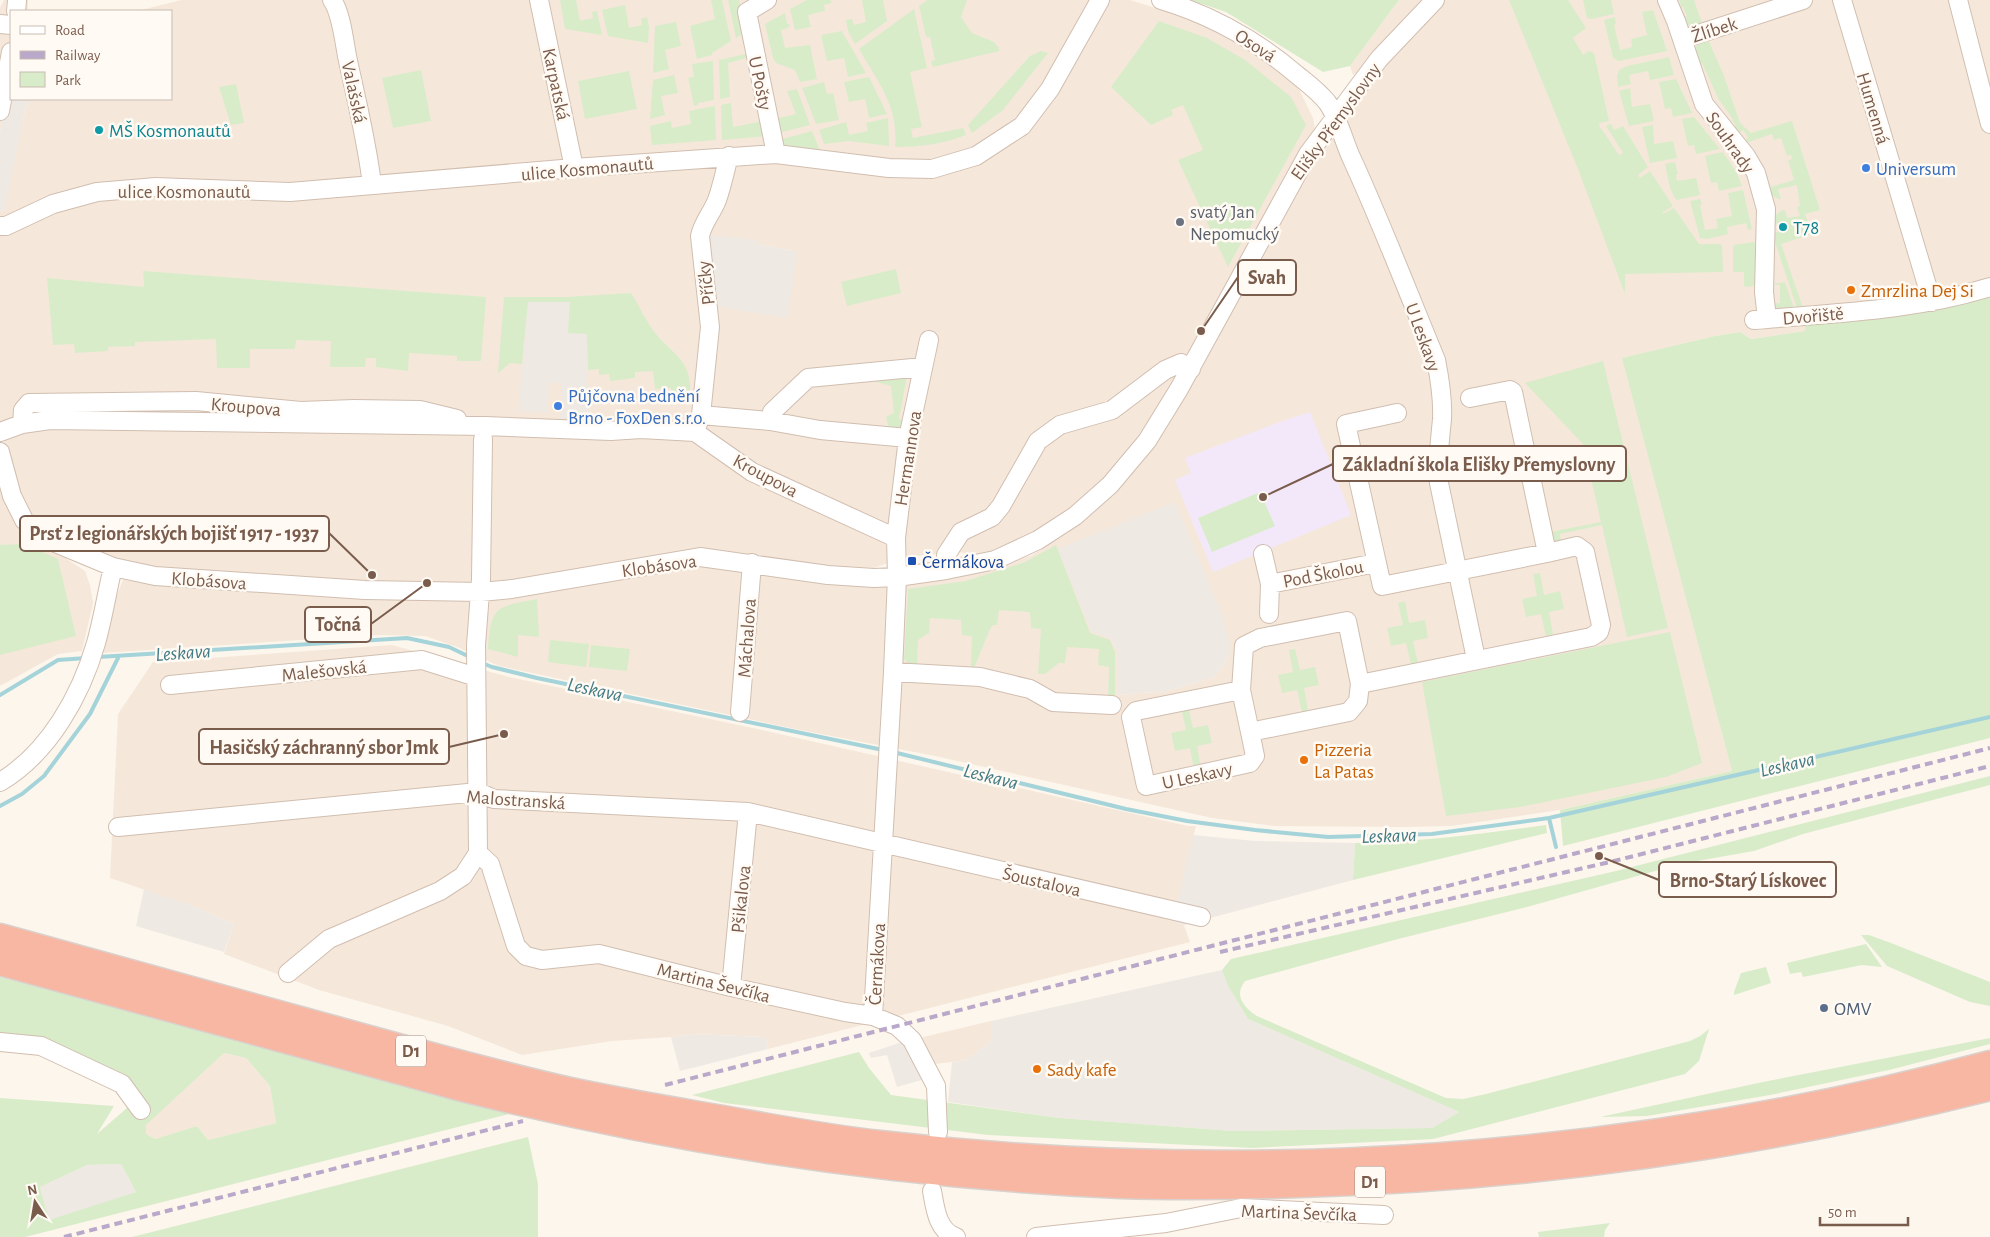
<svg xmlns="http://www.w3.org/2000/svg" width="1990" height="1237" viewBox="0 0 1990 1237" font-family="'Alegreya Sans',sans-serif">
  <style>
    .residential { fill: #f5e8da; fill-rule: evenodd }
    .industrial { fill: #efe9e4 }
    .education { fill: #f3e8fa }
    .green { fill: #d8ecc9; fill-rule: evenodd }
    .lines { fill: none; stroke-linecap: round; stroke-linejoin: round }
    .stream { stroke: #a5d3da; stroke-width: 4 }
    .minor-casing { stroke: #d1beb0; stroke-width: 20 }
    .highway-casing { stroke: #dad1cd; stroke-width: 29 }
    .minor { stroke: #fff; stroke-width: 18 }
    .highway { stroke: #f7b7a3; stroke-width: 26 }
    .rail { stroke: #b9a8c9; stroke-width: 4; stroke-dasharray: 8 5; stroke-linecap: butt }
    .culture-dot { fill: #0f9aa8; stroke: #fffaf3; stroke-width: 2 }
    .shop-dot { fill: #3f7fe0; stroke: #fffaf3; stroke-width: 2 }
    .worship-dot { fill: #6b7280; stroke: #fffaf3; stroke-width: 2 }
    .food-dot { fill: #e8710a; stroke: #fffaf3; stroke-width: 2 }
    .transit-dot { fill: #1a4fb4; stroke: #fffaf3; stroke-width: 2 }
    .service-dot { fill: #5c6f8a; stroke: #fffaf3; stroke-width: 2 }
    .labels { text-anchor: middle; stroke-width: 5; stroke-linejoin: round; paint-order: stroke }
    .shield { fill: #fffaf3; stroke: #a28b7f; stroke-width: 1 }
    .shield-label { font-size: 18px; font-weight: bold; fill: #7a5c4d }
    .street-label { font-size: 19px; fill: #7a5c4d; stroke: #fffaf3 }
    .culture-label { font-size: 19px; fill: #0d838f; stroke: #fffaf3; text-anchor: start }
    .shop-label { font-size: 19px; fill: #366cbe; stroke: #fffaf3; text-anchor: start }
    .worship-label { font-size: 19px; fill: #5b616d; stroke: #fffaf3; text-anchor: start }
    .food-label { font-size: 19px; fill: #c56008; stroke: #fffaf3; text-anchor: start }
    .transit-label { font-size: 19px; fill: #164399; stroke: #fffaf3; text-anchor: start }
    .service-label { font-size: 19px; fill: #4e5e75; stroke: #fffaf3; text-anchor: start }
    .water-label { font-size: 20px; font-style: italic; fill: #437c86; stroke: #fffaf3 }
    .leader { fill: none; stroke: #7a5c4d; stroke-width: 2 }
    .callout-dot { fill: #7a5c4d; stroke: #fffaf3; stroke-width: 2 }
    .callout { fill: #fffaf3; stroke: #7a5c4d; stroke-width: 2 }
    .callout-label { font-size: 20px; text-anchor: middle; font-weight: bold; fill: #7a5c4d }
  </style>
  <rect width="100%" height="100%" fill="#fdf6ec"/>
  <path class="residential" d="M4 0H28V11H11V75L0 133V8Z
    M181 0H1130L1191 19 1244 46 1297 85 1313 118 1315 129 1291 168 1158 409 1129 455 1095 491 1055 521 999 549 980 556 959 552 904 557 874 568 769 562 687 553 535 579 449 586 331 583 157 569 111 557 61 537 35 523 18 493 0 426V210L4 211 25 111 31 99H171V11H137ZM758 244 798 252 712 284Z
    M1399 0H1423L1361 70 1353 75 1350 66Z
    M1445 0H1990V302L1806 321V331L1751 339 1740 332 1715 336 1623 358 1732 771 1560 810 1452 826 1401 827 1273 826 1212 818 935 756 800 730 499 666 457 647 425 636 379 635 102 653 109 614 123 580 444 597 679 566H721L874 584 925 583 1018 560 1032 555 1068 533 1105 502 1142 460 1300 184 1346 112 1390 57ZM1110 638 1229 654 1223 667 1214 677 1167 691 1117 695V649Z
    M0 487 20 528 85 571 90 585 93 603 82 651 58 654 0 686Z
    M392 645 509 677 753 728 1188 826H1196L1173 921 1184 925 1190 942 768 1049 765 1037 692 1034 671 1037 612 1041 522 1055 448 1026 319 990 224 954 234 924 198 908 110 878 118 714 153 662Z
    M991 1021V1041L967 1060 935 1064 919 1038Z
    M224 1053 246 1058 270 1086 276 1123 208 1140 197 1126 155 1139 146 1134 145 1125Z"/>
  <path class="industrial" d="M11 75V99H31L25 111 5 211 0 210V133Z
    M708 235 757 240 758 244 798 252 787 318 713 306Z
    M528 302H570L587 334 589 422 560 419 562 383H549L547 413 518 411Z
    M1174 502 1177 509H1178L1224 619 1230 647 1229 654 1223 667 1214 677 1167 691 1117 695V649L1110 638 1091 632 1058 549Z
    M1193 835 1255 841 1355 843 1353 880 1184 925 1173 921Z
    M144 889 198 908 234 924 224 952 136 926Z
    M1222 970 1228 986 1248 1019 1459 1112 1432 1128 1233 1131 1060 1118 948 1102 952 1062 967 1060 991 1041V1021Z
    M692 1034 765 1037 768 1049 680 1071 671 1037Z
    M905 1041 925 1079 897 1087 887 1055 871 1058 869 1053Z
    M121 1164 136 1192 49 1221 40 1187 87 1165Z"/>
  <path class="education" d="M1310 412 1351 515 1213 572 1175 480 1191 473 1185 458 1280 422Z"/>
  <path class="green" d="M560 0H576L580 21 593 18 592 12 597 11 602 35 565 29Z
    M711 0H722L731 41 712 53V55L697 59 690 26 715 19Z
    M728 0H739L745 32 736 38Z
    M807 0H830L832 3 824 5 825 11 808 15 811 27 795 30 790 9Z
    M862 0H883L887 21 855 44 848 31 846 20 852 19 854 25 866 22Z
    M927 0H967L961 17 972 33 994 42 999 48V51L933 67 931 61 935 60 930 37H926L919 6Z
    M1190 0H1399L1350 66 1323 72 1226 12Z
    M1509 0H1568L1586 28 1573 38 1583 55 1589 51 1594 53 1609 121 1599 123 1600 129 1601 128 1619 155 1623 153 1606 126 1611 124 1614 130 1623 126 1648 167 1638 175 1640 178 1650 171 1673 206 1663 212V214L1674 208 1699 244C1707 245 1716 243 1722 245L1723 272 1625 274V294L1578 169Z
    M1583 0H1611L1614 14 1591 19 1587 18Z
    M1679 0H1694L1703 26 1692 28 1684 22 1683 18 1687 16 1683 7 1679 8 1678 7 1681 5Z
    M625 5 629 28 642 25 641 19 647 17 649 27 648 43 608 36 602 10Z
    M914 9 927 68 910 72 922 127 911 129 913 138 963 128 966 135C943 144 920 147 895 147 899 107 878 82 859 49Z
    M1653 10 1667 51 1619 61 1613 58 1604 20 1615 17 1616 24 1614 25 1620 50 1632 47 1631 39 1647 35 1642 12Z
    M785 13 787 24H789L790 27 781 30 785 48 810 45 817 79 800 82 795 70 776 63 773 58 765 24Z
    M1159 21 1207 38 1245 60 1291 97 1306 125 1228 267 1178 160 1203 150 1183 105 1171 110 1173 115 1151 125 1111 87Z
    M676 22 681 46 665 50 669 69 653 73 655 26Z
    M842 31 843 33 866 73 848 77 844 58 827 61 821 35Z
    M1708 39 1724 76 1740 123 1751 133 1792 121 1820 210 1805 214 1812 234 1781 244 1803 308H1797L1772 233 1788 230 1786 221 1774 224C1774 217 1777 211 1785 210L1787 218 1800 216 1797 207 1800 206 1797 185 1778 189 1781 199C1768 198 1766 184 1760 173L1765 172 1771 187 1794 180 1788 160 1792 159 1791 155 1787 156 1781 138 1774 140 1772 134 1743 144 1748 137 1743 130 1736 135 1732 129 1736 125 1732 120 1733 119 1719 100 1702 63 1700 64 1698 58H1695L1694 53 1696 46Z
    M1041 51 1048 53 1003 110 972 133 968 125 1030 56Z
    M750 53V57L728 63 730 97 720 99 719 60Z
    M1669 57 1674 75 1650 80 1648 71 1629 75 1631 84 1618 87 1617 76 1619 70 1627 66Z
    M713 61 714 100 698 103V105L694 106 688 78 694 77 692 64Z
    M421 70 431 121 393 128 382 78Z
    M629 71 637 109 585 119 578 81Z
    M674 75 678 93 661 96 665 115 650 119 653 80Z
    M869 77 887 114 869 118 865 99 849 102 844 82Z
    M1676 79 1692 113 1673 117 1671 108 1665 109 1659 82Z
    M824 82 827 94 833 93 839 120 816 124 802 88Z
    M236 84 244 123 231 125 219 87Z
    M1630 88 1632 107 1650 104 1654 121 1629 126 1619 91Z
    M797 89 810 125 778 133 774 119 796 114 787 91Z
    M731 103 733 127 764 121 767 136 722 140 721 105Z
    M715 106 716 140 652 145 650 126 671 121 672 128 691 124 689 111Z
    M1694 117 1720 149 1696 154 1694 145 1688 146 1682 119Z
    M888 118 889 146 849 141 824 144 819 130 846 122 849 135 868 131 866 123Z
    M1653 125 1654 144 1673 141 1677 158 1650 163 1642 127Z
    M812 131 821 153C806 151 788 153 779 140Z
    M1723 152 1737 173 1742 186 1719 191 1717 182 1711 183 1705 156Z
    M1675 162 1678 174 1676 175 1677 181 1696 178 1700 195 1676 200 1670 188 1665 164Z
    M1743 190 1752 229 1748 230 1746 223 1727 227 1728 234 1707 239 1700 238 1690 201 1700 199 1702 204 1700 205 1705 230 1718 228 1716 219 1732 216 1728 193Z
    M1754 242 1757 244 1756 284 1750 287 1744 286V272H1733V248L1734 245Z
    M896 269 901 293 847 306 841 282Z
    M143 271 486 297 481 361H457V356L409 353 408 371 376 367V358H366L365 367H330L331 341 296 340 295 349H250V368H217L216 339 135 342V346L108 347V351L75 353 74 344 53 345 47 278 144 287Z
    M1785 282 1795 311 1776 313 1770 304 1780 303V285L1770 284Z
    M1990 290V738L1563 846 1560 810 1732 771 1622 358 1715 336 1740 332 1751 339 1805 331 1806 321Z
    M631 293C639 305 645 319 653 330 669 353 692 358 690 392L671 393V388L655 389 653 371 635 372V378L610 381 609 374 599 375V369L588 370 587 334 568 333 570 302H528L522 364 510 363 498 373 504 297H566Z
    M1603 361 1668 628 1627 637 1602 525 1560 534 1561 543 1554 542 1550 532 1601 522 1583 444 1525 383Z
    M907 376 899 419 907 421 899 429 889 428 886 417 894 413 891 386 859 377Z
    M1260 492 1275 526 1212 552 1198 518Z
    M0 543 1 545 25 544 58 559 76 636 0 655Z
    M1056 545 1090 633 1110 640 1115 652V700L1108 699 1109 667 1098 665 1099 649 1067 647 1065 663H1059L1045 674H1038L1041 629 1031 628 1030 612 999 610 997 625H993L990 629 974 668 971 669 972 636 962 635 961 620 930 618 929 633 918 640 917 664 910 665 904 659 908 589 966 581 1025 562Z
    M1540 573 1544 595 1560 591 1564 609 1549 612 1553 634 1546 636 1541 614 1526 617 1522 599 1537 596 1533 574Z
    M537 599 539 637 518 635V657L488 649C491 605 496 607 537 599Z
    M1405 601 1409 623 1425 620 1428 638 1413 641 1418 663 1411 665 1406 643 1391 646 1387 628 1403 625 1398 603Z
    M1670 632 1702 763 1666 777 1520 807 1446 816 1422 682Z
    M550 640 589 644 586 667 548 662Z
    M591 645 630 649 627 671 589 667Z
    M1295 649 1300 670 1315 667 1319 685 1304 688 1308 710 1302 712 1297 690 1282 693 1278 675 1293 672 1289 650Z
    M1188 706 1193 728 1208 725 1212 743 1197 746 1201 768 1194 769 1190 748 1175 751 1171 733 1186 730 1181 708Z
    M1990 776V785L1803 834 1754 851 1680 864 1527 907 1398 939 1245 981C1233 996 1245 1008 1257 1016L1446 1098 1463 1099 1486 1094 1690 1041 1700 1036 1709 1029 1699 1061 1685 1074 1433 1139 1252 1148 988 1135 724 1103 692 1095 859 1052 869 1068 891 1095 1060 1118 1233 1131 1432 1128 1459 1112 1248 1019 1228 986 1222 970 1231 959 1616 871Z
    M1546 825 1547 833 1353 880 1355 843C1420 842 1482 834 1546 825Z
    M1861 935H1869L1891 943 1990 982V1006L1970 1002 1887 966Z
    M1866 944 1882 967 1862 965 1803 977 1801 972 1790 974 1787 963Z
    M1766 967 1771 983 1734 995V992L1741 973Z
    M0 977 521 1111 25 1237H0V1098L114 1106 97 1134 135 1101 41 1046 0 1042ZM224 1053 246 1058 270 1086 276 1123 208 1140 197 1126 155 1139 146 1134V1125ZM121 1164 136 1192 49 1220 40 1187 87 1165Z
    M1990 1038V1044L1889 1070 1770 1095 1647 1116 1600 1117 1763 1082Z
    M528 1137 538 1184V1237H132Z
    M1610 1223 1605 1230 1604 1237H1539L1538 1232Z"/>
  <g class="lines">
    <path class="stream" d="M98 657 407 638 449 647 472 658
      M482 663 492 667 537 678 883 750
      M0 695 58 660 86 658
      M893 752 1126 809 1187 821 1255 830 1328 837 1432 834 1549 818 1990 717
      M0 806 22 794 44 776 90 714 119 656
      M1549 818 1556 847"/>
    <g class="minor-casing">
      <path id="minor" d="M332 0C341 12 344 40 347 56 356 99 367 141 372 185
        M539 0 574 168
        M767 0 747 12 776 154
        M1161 0C1211 15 1256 40 1296 74 1307 83 1318 91 1327 102 1338 117 1343 139 1351 157 1382 224 1408 293 1436 360 1440 380 1443 399 1442 419 1440 441 1437 461 1439 483L1476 659
        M1667 0 1676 21 1704 104 1746 156 1756 173 1766 209 1764 292 1767 319
        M1842 0 1932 302
        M1958 0 1990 124
        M16 11 17 1
        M0 24 11 25
        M1683 39 1803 0
        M0 111 11 52
        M0 226H6L53 204 97 192 156 187 290 192 574 168 776 154 889 168 932 169 976 156 1022 126 1050 89 1100 0
        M1754 320C1834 313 1913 311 1990 287
        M1397 413 1346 424 1382 586 1547 553 1513 392 1510 390 1470 398
        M701 415 770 421 820 430 908 438
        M770 421 772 412 808 378 923 367
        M22 424 23 410 29 403 196 401 301 411 354 409 420 410 457 419
        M0 432 22 424 50 420 485 426 611 431 641 429 695 432 752 472 896 538
        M695 432 701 415 710 327 700 236C703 222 712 213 717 200 722 186 725 171 729 156
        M0 452 12 496 24 520 41 537 113 567 155 576 365 590 481 592 512 589 700 557 828 575 874 578 897 577 946 570 995 560 1038 540 1075 516 1110 485 1147 441 1179 389 1308 154 1379 59 1435 0
        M1263 554 1270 584 1376 563
        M946 570V555L961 532 992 517 1001 506 1038 441 1060 425 1112 410 1165 370 1181 363 1191 369
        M1269 614 1270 584
        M893 672 980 677 1030 689 1053 702 1112 705
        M170 685 422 660 476 677
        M1241 690 1136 711 1131 717 1146 786 1250 763 1255 756 1250 732 1349 712 1358 701 1360 684 1591 637 1599 632 1601 625 1585 552 1577 546 1547 553
        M740 712 752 563
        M1250 732 1241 690 1244 646 1260 638 1347 621 1360 684
        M0 782C49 753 81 695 96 643 103 618 107 592 113 567
        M118 827 478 792 494 799 748 812 1201 917
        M478 853 490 864 516 946 526 956 542 960 599 954 731 987 845 1012 873 1016 897 1026 912 1040 936 1086 938 1132
        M288 973 329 939 440 891 463 876 478 853 476 645 481 579 483 439
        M731 987 748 812
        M873 1016 893 672 897 577 896 538 908 438 929 340
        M0 1042 41 1046 122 1084 141 1110
        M932 1191C935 1207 937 1231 956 1237
        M1036 1237 1166 1223 1241 1208 1384 1215"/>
    </g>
    <g class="highway-casing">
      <path id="highway" d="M0 937C111 968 222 999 333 1029 412 1051 490 1073 570 1091 626 1103 683 1112 740 1122 786 1130 833 1139 880 1144 1251 1187 1630 1160 1990 1064
        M0 962 462 1088C677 1142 898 1175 1121 1185 1180 1187 1240 1186 1300 1184 1533 1178 1764 1144 1990 1087"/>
    </g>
    <use href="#minor" class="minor"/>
    <use href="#highway" class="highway"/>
    <path class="rail" d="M1220 952 1614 861 1990 766
      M665 1085 1990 748
      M64 1237 523 1121"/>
  </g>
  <g class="culture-dot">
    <circle cx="99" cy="130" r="5"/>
    <circle cx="1783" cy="227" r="5"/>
  </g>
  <g class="shop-dot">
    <circle cx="1866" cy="168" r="5"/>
    <circle cx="558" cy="406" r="5"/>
  </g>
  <circle class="worship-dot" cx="1180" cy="222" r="5"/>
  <g class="food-dot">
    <circle cx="1851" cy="290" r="5"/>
    <circle cx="1304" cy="760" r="5"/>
    <circle cx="1037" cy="1069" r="5"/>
  </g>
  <rect class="transit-dot" x="907" y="556" width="10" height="10" rx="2.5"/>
  <circle class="service-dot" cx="1824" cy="1008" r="5"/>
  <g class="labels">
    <g class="shield">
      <rect x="396" y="1035.5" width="30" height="31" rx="4"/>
      <rect x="1355" y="1166.5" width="30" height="31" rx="4"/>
    </g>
    <g class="shield-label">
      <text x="411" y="1057">D1</text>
      <text x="1370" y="1188">D1</text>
    </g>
    <g class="street-label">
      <text transform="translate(1714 29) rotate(-18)" y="7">Žlíbek</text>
      <text transform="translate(1256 45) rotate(33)" y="7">Osová</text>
      <text transform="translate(761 83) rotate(78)" y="7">U Pošty</text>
      <text transform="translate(557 84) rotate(78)" y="7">Karpatská</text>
      <text transform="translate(355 92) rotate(78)" y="7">Valašská</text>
      <text transform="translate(1874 108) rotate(73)" y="7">Humenná</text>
      <text transform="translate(1335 121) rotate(-54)" y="7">Elišky Přemyslovny</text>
      <text transform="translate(1731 142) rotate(55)" y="7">Souhrady</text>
      <text transform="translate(587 168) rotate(-5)" y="7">ulice Kosmonautů</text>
      <text x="184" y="198">ulice Kosmonautů</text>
      <text transform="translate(705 283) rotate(-97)" y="7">Příčky</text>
      <text transform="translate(1813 315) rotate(-5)" y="7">Dvořiště</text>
      <text transform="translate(1424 337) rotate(70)" y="7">U Leskavy</text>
      <text transform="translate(246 406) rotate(5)" y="7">Kroupova</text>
      <text transform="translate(907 458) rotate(-81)" y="7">Hermannova</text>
      <text transform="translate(766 475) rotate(28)" y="7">Kroupova</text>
      <text transform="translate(659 565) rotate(-8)" y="7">Klobásova</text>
      <text transform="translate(1323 573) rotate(-11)" y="7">Pod Školou</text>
      <text transform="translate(209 580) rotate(4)" y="7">Klobásova</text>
      <text transform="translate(746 638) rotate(-86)" y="7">Máchalova</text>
      <text transform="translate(324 670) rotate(-6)" y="7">Malešovská</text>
      <text transform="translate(1197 775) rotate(-12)" y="7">U Leskavy</text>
      <text transform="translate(516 799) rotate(4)" y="7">Malostranská</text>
      <text transform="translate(1042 881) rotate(13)" y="7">Šoustalova</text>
      <text transform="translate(740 899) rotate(-84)" y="7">Pšikalova</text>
      <text transform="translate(876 964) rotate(-87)" y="7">Čermákova</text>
      <text transform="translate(714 982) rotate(14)" y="7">Martina Ševčíka</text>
      <text transform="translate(1299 1212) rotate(2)" y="7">Martina Ševčíka</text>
    </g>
    <g class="culture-label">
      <text x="109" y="137">MŠ Kosmonautů</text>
      <text x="1793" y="234">T78</text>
    </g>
    <g class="shop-label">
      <text x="1876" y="175">Universum</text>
      <text x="568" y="402">Půjčovna bednění<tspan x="568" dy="22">Brno - FoxDen s.r.o.</tspan></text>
    </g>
    <g class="worship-label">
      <text x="1190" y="218">svatý Jan<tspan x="1190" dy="22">Nepomucký</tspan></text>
    </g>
    <g class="food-label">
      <text x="1861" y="297">Zmrzlina Dej Si</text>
      <text x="1314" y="756">Pizzeria<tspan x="1314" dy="22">La Patas</tspan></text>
      <text x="1047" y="1076">Sady kafe</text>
    </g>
    <g class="transit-label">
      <text x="922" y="568">Čermákova</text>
    </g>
    <g class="service-label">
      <text x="1834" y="1015">OMV</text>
    </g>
    <g class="water-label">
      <text transform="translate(183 652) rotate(-4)" y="7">Leskava</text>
      <text transform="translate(595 689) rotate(12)" y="7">Leskava</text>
      <text transform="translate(1787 764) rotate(-13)" y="7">Leskava</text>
      <text transform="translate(991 776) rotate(14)" y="7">Leskava</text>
      <text transform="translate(1389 835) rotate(-2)" y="7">Leskava</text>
    </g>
  </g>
  <path class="leader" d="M1201 331L1238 277M1263 497L1333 464M372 575L329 533M427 583L371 624M504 734L449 747M1599 856L1659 880"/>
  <g class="callout-dot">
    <circle cx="1201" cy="331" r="5"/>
    <circle cx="1263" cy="497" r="5"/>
    <circle cx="372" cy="575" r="5"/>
    <circle cx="427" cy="583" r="5"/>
    <circle cx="504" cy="734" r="5"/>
    <circle cx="1599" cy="856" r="5"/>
  </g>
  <g class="callout">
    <rect x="1238" y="260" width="58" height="35" rx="5"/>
    <rect x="1333" y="446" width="293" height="35" rx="5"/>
    <rect x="20" y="516" width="309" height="35" rx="5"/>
    <rect x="305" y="607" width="66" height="35" rx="5"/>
    <rect x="199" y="729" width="250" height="35" rx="5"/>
    <rect x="1659" y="862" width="177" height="35" rx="5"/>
  </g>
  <g class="callout-label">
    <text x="1267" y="284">Svah</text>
    <text x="1479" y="471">Základní škola Elišky Přemyslovny</text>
    <text x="174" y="540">Prsť z legionářských bojišť 1917 - 1937</text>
    <text x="338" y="631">Točná</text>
    <text x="324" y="754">Hasičský záchranný sbor Jmk</text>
    <text x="1748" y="887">Brno-Starý Lískovec</text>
  </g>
  <rect x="10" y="10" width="162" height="90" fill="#fffaf3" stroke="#cabbb1"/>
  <rect x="20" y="26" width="25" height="8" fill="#ffffff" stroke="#cabbb1"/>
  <text x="55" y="35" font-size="15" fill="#7a5c4d">Road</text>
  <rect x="20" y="51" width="25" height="8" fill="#b9a8c9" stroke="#cabbb1"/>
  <text x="55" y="60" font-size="15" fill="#7a5c4d">Railway</text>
  <rect x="20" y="72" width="25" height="15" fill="#d8ecc9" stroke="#cabbb1"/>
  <text x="55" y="85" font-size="15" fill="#7a5c4d">Park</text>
  <g transform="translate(35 1202) rotate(348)" stroke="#fffaf3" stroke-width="4" paint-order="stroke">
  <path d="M0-4L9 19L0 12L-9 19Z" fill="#7a5c4d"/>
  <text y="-8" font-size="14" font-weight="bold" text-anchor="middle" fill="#7a5c4d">N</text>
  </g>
  <path d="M1820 1217v8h88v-8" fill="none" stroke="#7a5c4d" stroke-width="2.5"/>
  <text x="1828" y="1217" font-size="15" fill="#7a5c4d" stroke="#fffaf3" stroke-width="4" paint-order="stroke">50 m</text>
</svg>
